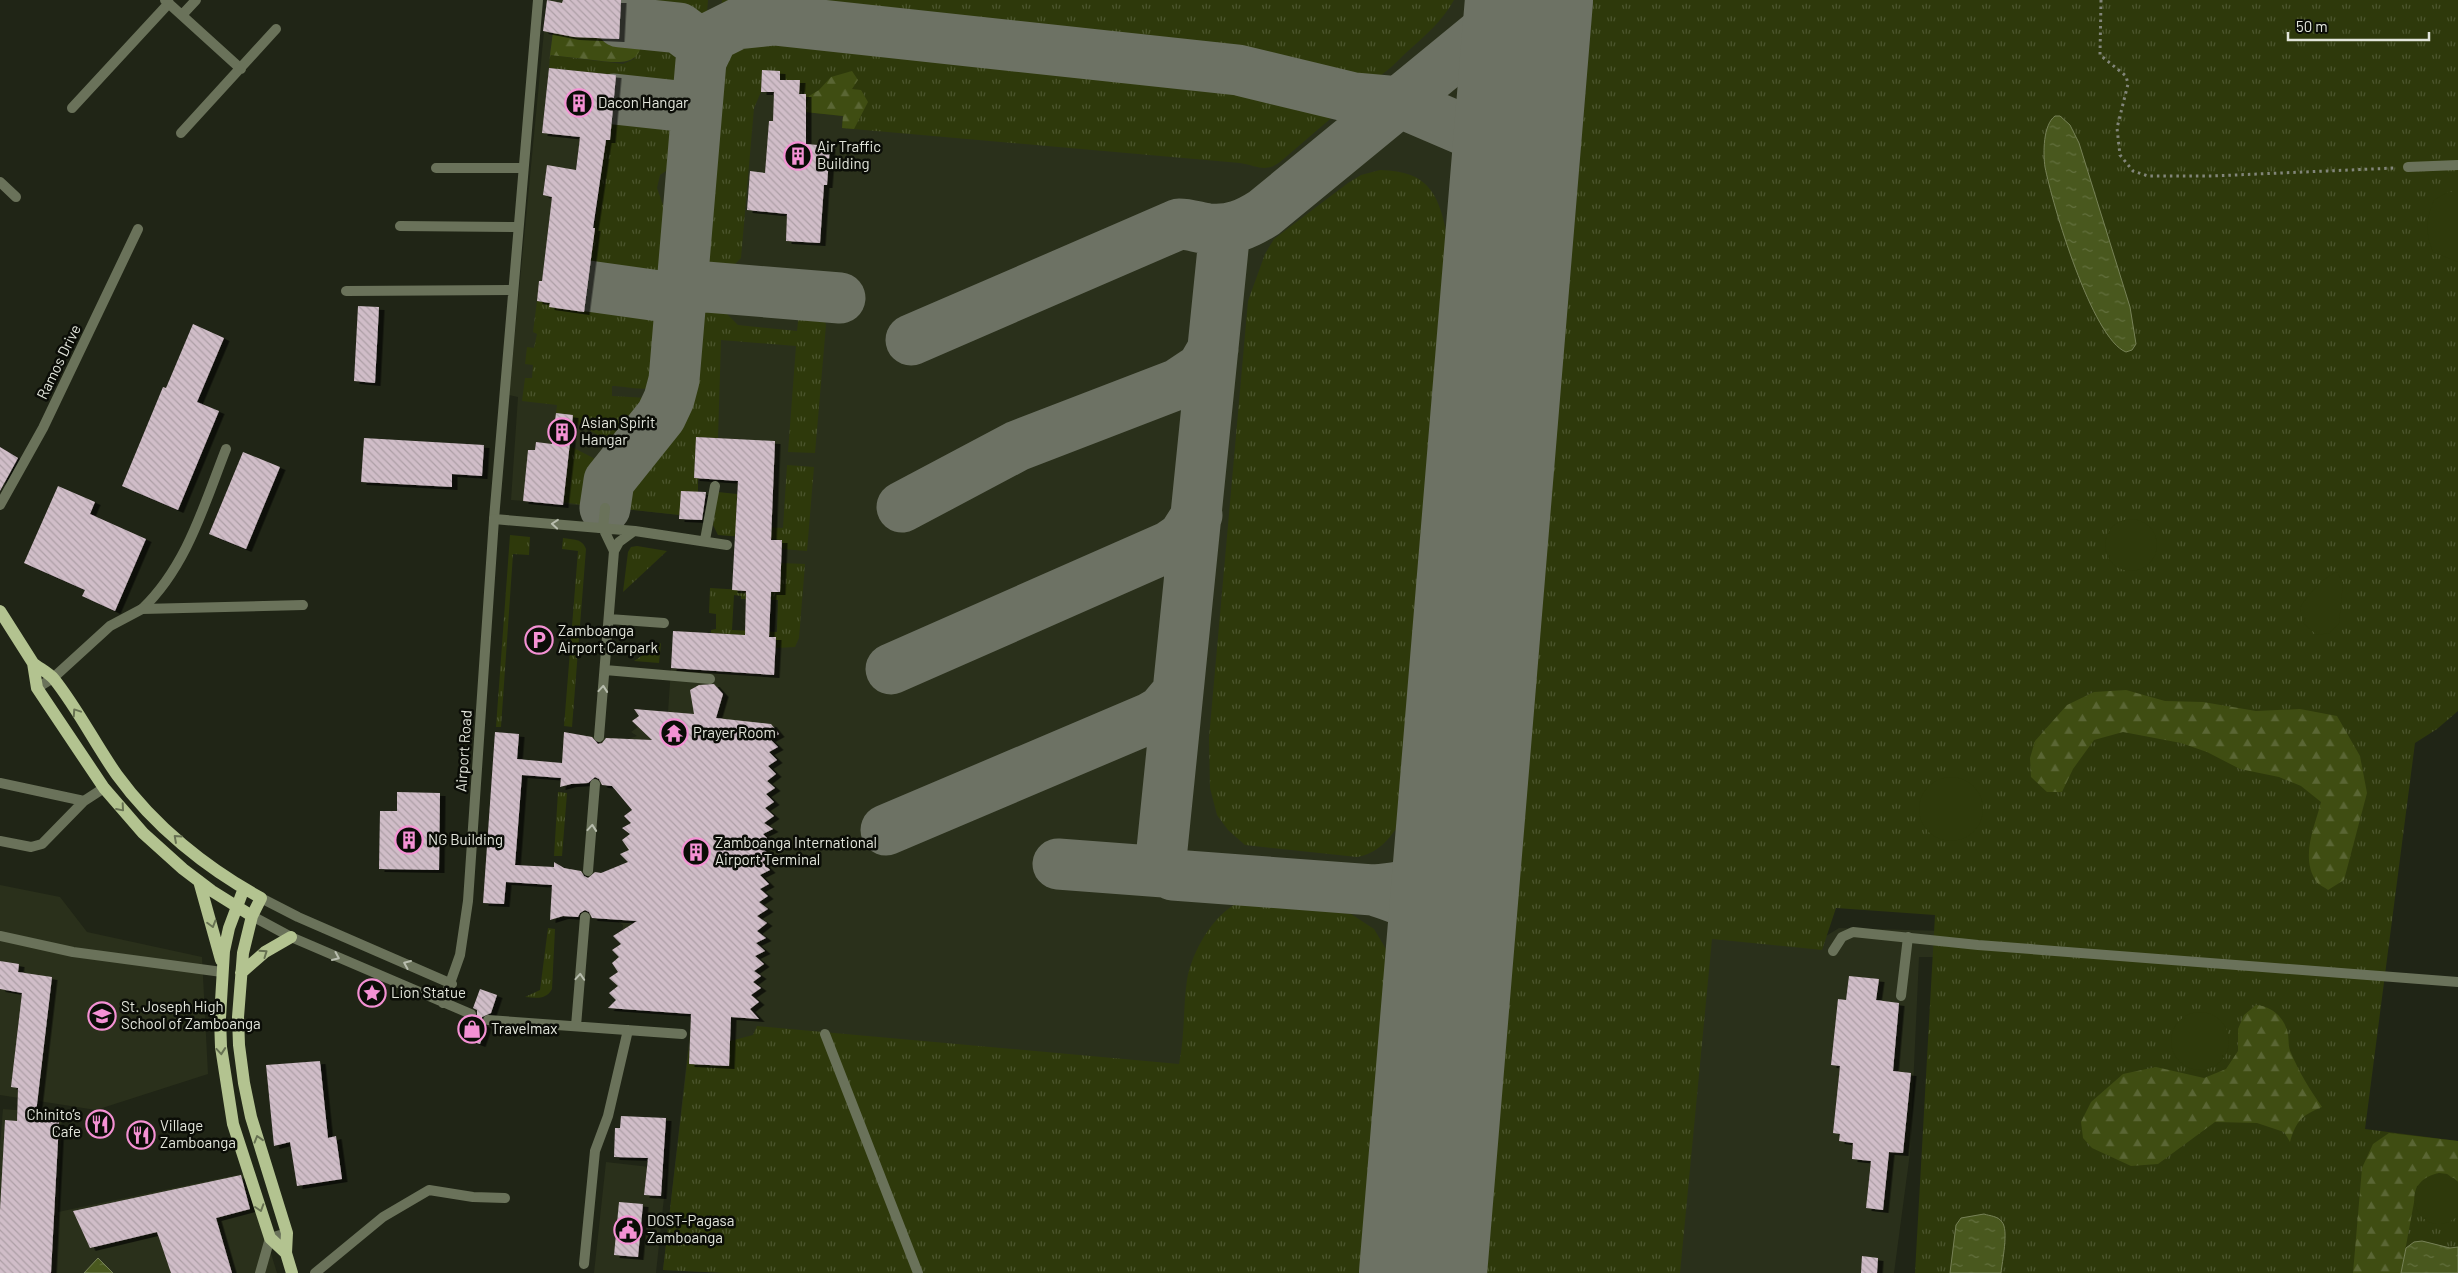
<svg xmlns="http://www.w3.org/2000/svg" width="2458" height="1273" viewBox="0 0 2458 1273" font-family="Barlow,sans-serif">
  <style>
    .built { fill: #2a301b }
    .grass { fill: url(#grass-tufts); fill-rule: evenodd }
    .forest { fill: url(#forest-firs) }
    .garden { fill: #2e390b }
    .water { fill: url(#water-ripples); stroke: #778257 }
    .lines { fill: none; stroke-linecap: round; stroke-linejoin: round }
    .taxiway { stroke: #6d7264; stroke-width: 51 }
    .runway { stroke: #6d7264; stroke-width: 128 }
    .building { fill: url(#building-back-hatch); fill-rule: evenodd; filter: url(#shadow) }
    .path { stroke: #82867a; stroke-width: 3; stroke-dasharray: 2.5 4; stroke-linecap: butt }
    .service { stroke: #6a725a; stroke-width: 10 }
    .minor { stroke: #6a725a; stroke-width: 10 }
    .primary { stroke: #b3c390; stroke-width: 12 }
    .oneway { stroke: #b8bdae }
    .oneway2 { stroke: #677152 }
    .labels { text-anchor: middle; stroke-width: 5; stroke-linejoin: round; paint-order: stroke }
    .poi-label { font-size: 15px; fill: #e2e5db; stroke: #0b0d07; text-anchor: start }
    .street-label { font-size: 15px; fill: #e2e5db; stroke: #0b0d07 }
  </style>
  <defs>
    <pattern id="grass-tufts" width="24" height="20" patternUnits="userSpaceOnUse" patternTransform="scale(1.25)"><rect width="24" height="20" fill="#2e390b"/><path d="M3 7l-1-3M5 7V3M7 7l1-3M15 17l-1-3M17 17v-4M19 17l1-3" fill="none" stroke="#4c562e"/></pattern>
    <pattern id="forest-firs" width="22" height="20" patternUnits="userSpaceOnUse" patternTransform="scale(1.25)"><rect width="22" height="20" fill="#3f4d12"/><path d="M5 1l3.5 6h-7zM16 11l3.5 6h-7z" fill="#5a6634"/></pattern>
    <pattern id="water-ripples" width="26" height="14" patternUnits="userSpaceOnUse" patternTransform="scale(1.25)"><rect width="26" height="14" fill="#49581e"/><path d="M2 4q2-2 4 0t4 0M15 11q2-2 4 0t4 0" fill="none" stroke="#63703e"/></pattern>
    <pattern id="building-back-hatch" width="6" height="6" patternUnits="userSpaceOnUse" patternTransform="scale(1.25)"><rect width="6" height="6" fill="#d0bdc8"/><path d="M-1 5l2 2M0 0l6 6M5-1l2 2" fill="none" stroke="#ad9fa6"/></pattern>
    <filter id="shadow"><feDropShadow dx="5.5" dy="3" stdDeviation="0" flood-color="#0009"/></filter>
  </defs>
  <rect width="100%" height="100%" fill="#202516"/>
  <path class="built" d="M547 0H1792L1826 936 1839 928 1978 932 1977 957H1919L1910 1153 1894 1273H726L663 1270 692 1014 608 1008 616 1000 609 993 617 986 609 978 618 972 612 963 619 956 612 950 621 944 623 925 616 920 571 916 550 920 554 862 564 868 580 871 619 874 627 872 620 865 628 862 620 854 628 850 622 840 630 834 623 828 631 823 624 816 632 810 625 801 633 797 621 786 580 783 560 787 564 732 583 736 628 739 637 736 631 732 638 727 632 721 639 716 634 709 668 712 671 668 774 675 783 529 771 527 738 481 698 479V492H706L705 520 679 519V515L615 508 511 500 518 397 509 395Z
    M0 885 60 897 87 932 202 957 208 1074 96 1110 0 1095Z
    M3 1109 62 1114 58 1212 246 1173 277 1273H0V1145Z
    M606 1162 667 1169 656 1273H594Z"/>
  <path class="grass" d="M621 0H708L706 26 700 31 682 22 620 16Z
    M722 0H766C752 10 734 9 720 21Z
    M793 0H1454C1443 20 1425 36 1408 51 1399 59 1387 73 1376 78 1338 94 1272 67 1230 61L806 14 798 10Z
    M1593 0H2458V711L2437 729 2415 743 2365 1129 2458 1141V1273H1915L1935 915 1836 908 1822 950 1712 939 1680 1273H1486Z
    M642 32C655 32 670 30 680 39 693 49 693 93 675 97L615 90 616 75 549 68 550 55 623 64 634 59 642 40Z
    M766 32 1227 78 1277 87 1332 103 1336 108V114L1280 162C1265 173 1258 166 1240 163L842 128 843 116 805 112 806 94H799V81L780 80V71L762 70 761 92 754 108 741 258 719 280C705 278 697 277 694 261L712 63C723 42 742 34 766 32Z
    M613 107 673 114 681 123 678 155 672 167 660 175 657 188 674 236 670 276 658 288 645 289 588 281 603 161 592 139 609 140Z
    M1380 170C1430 171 1439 195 1448 239L1400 823C1388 841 1378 853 1357 857L1245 845 1228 830 1217 815 1210 788 1209 738 1248 301 1265 254 1274 239 1348 183 1361 175Z
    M587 291 644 299C653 304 659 308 663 318 666 329 666 380 655 386 645 392 624 386 612 386V396L648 398 655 405 649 418 630 440 623 444H615L572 421 573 415 556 413 557 405 522 401 525 378H532L533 365 525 364 527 347 534 348 537 334 533 332 537 301 550 303V307L584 311Z
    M704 296 725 297 724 311 738 325 797 331 800 304 817 306 823 314 826 325 815 453 788 452 796 346 721 340 718 438 696 437 694 478H698V492L681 491 680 515 615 508 616 484 671 419 681 399 686 376 691 311 696 302Z
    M570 446 605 464 606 468 600 478 595 507 563 502Z
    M787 465 814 467 807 551 782 549V540L718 535 713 525 718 492 737 494 736 525 783 528Z
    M510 535 530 537 529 555 513 554 501 727H496Z
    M563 538C573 540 582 538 586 549L572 727 564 726 578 551 562 549Z
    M637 546 667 551 623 592 628 552 631 547Z
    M781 563 805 564 799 638 795 647 776 648V637L711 633V630L716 629V614L709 613 710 588 779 592ZM734 595 741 596V599L778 600 777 632 732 630Z
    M661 643 659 663 634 661Z
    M558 792 567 793 562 856H554Z
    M1239 902 1351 914 1374 929 1389 954 1363 1273H726L663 1270 689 1047V1064L729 1066 730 1041 753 1035 757 1026 1179 1064C1185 1036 1183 1007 1187 980 1192 951 1213 915 1239 902Z
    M548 928 555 929 552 989C546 1000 536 998 525 997L540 990Z"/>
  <path class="forest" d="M620 30 642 32C644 68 620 63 593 60 579 58 564 57 550 55L553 32 619 39Z
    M852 71 858 80 852 89 861 90 868 102 854 129 842 128 843 116 805 112 809 96 819 90 831 77Z
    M2126 690 2165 701 2203 702 2256 711 2300 709 2337 716 2360 756 2367 793 2344 880 2328 890C2325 887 2318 885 2316 881 2300 857 2315 826 2321 802L2301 786 2279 777 2240 769 2207 752 2181 743 2123 732 2094 740 2073 769 2062 792H2047L2031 777 2030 758 2035 741 2067 705 2094 692Z
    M2256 1005C2272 1006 2285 1018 2288 1034 2289 1040 2288 1047 2291 1053 2299 1072 2310 1090 2322 1107 2302 1115 2296 1121 2290 1142L2284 1132 2257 1123 2215 1122 2158 1164 2131 1166 2092 1148 2083 1138 2081 1122 2091 1102 2123 1074 2156 1067 2204 1078 2226 1069 2238 1051V1029L2244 1015Z
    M2389 1133 2458 1141V1182L2454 1178 2417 1186 2401 1273H2353L2362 1168 2373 1144Z"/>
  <path class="garden" d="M2448 192H2458V262L2433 252C2425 233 2426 219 2434 200Z
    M2105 545a26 26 0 1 1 52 0a26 26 0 1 1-52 0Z
    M2337 572 2343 583 2339 623 2330 633 2317 635 2304 624 2300 608C2307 596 2323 577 2337 572Z
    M1919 809a32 32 0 1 1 64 0a32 32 0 1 1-64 0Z
    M2171 1041a29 29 0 1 1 58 0a29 29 0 1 1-58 0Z
    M2439 1173 2447 1174 2458 1182V1216C2422 1246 2391 1183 2439 1173Z"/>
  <path class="water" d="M2055 116H2060L2070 125 2079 143 2130 307 2136 344 2132 350 2126 352C2092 339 2052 203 2045 167 2043 153 2043 125 2055 116Z
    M1984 1214C1990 1216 1998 1216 2002 1222 2009 1230 2002 1262 2001 1273H1950L1956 1225 1961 1218Z
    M2422 1241 2450 1248 2458 1247V1273H2401L2406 1248 2414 1242Z
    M98 1258 113 1273H84Z"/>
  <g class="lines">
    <path class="taxiway" d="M620 22 679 28 707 49
      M614 99 697 108
      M1225 229 1160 869 1173 875 1373 890C1419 887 1436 878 1459 838
      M682 285 840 298
      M588 286 681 299
      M911 340 1179 224C1190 224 1199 228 1209 229 1231 231 1247 224 1264 213L1499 20 1518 0
      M902 507 1017 446 1178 384 1202 368 1213 349
      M605 508 609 481 661 416 669 399 674 380 701 61 713 36 737 24 774 20 1238 70 1354 98 1399 102 1469 132 1487 144 1503 159 1514 184
      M891 669 1170 546 1183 537 1197 515
      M886 830 1150 718 1162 711 1178 692
      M1058 864 1164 872
      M1373 890C1427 906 1437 917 1448 972"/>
    <path class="runway" d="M1423 1273 1529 0"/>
  </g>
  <path class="building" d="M547 0 562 3 563 0H621L619 39 574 37 543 31Z
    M549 68 616 75 610 140H606L593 228H595L584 312 549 307 550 303 537 301 539 281H542L552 197 543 195 547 165 576 170 580 137 542 133Z
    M762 70 780 71V80H800L799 94H806V144L830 146 827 185H824L820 243 786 241 787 214 747 210 750 171 765 173 769 121H773L774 92H761Z
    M358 306 379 307 375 383 354 381Z
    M193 324 224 338 197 402 219 411 178 510 122 486 163 387 166 388Z
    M556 413 573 415 563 505 523 501 528 450H535L536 442 552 444Z
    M696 437 775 441 771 540H782L780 592H771L769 637H776L774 675 671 668 673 631 745 635 746 591 732 590 738 481 694 478Z
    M364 438 484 445 482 476 452 474V487L361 482Z
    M0 447 18 458 0 491Z
    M243 452 280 467 246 549 209 534Z
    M58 486 95 502 90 514 146 539 115 611 82 596 85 590 24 563Z
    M681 491 706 492 702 520 679 519Z
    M714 684 723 694 716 718 771 724 779 734 770 739 778 747 769 752 777 760 768 766 776 774 767 781 775 788 766 794 774 802 765 808 774 816 764 823 773 829 763 834 772 843 762 848 771 856 762 862 770 870 760 875 769 884 760 889 768 896 759 902 768 909 757 916 767 923 757 931 766 938 756 943 765 951 755 956 764 964 754 971 761 976 753 982 761 988 751 995 759 1002 750 1009 759 1019 731 1017 729 1066 689 1064 691 1014 608 1008 616 1000 609 993 618 986 609 978 618 972 612 963 619 957 612 950 621 944 613 936 637 921 592 918 589 912 585 910 580 913 578 917 563 916 550 920 552 885 506 882 504 904 483 903 495 732 519 734 517 759 562 763 564 732 592 737 598 744 602 743 606 738 652 740 632 721 639 716 634 709 694 714 690 690 699 685ZM522 775 561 778 560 787 571 784 588 783 595 777 599 779 602 785 612 786 632 810 624 816 631 823 622 828 630 834 622 840 629 850 620 854 628 862 601 873 595 872 588 878 584 876 581 871 564 868 554 862V867L515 865Z
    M397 792 440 793 439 870 379 869 380 811H397Z
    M0 961 19 964 18 972 52 977 36 1113H48V1121L59 1122 51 1273H0V1210L5 1120 17 1121 18 1088 11 1087 22 993 0 989Z
    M1849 976 1879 979 1876 1000 1899 1003 1893 1071 1911 1073 1903 1153 1889 1152 1883 1210 1866 1208 1871 1161 1852 1159 1853 1143 1839 1141 1840 1134 1833 1133 1840 1066 1831 1065 1838 999 1846 1000Z
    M480 989 497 995 491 1013 482 1017V1023L486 1026 480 1044 463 1038 469 1020H475L477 1016V1010L473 1008Z
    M320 1061 328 1138 336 1136 342 1179 297 1186 290 1142 274 1146 266 1065Z
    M621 1116 666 1118 661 1196 644 1195 648 1158 614 1157 615 1128H620Z
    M241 1175 250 1209 216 1218 232 1273H171L157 1232 90 1248 73 1211Z
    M619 1202 643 1204 638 1257 614 1255Z
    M1862 1256 1878 1258 1877 1273H1861Z"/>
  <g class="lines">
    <path class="path" d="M2101 0 2100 55 2126 76 2128 84 2117 128 2120 155 2133 171 2148 176H2212L2395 168"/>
    <path class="service" d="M538 0 494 519 635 531 727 545
      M2408 167 2458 165
      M436 168H523
      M400 226 518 227
      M346 291 513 290
      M605 508 603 528 614 551
      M705 540 715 486
      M142 609C187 566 204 505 226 449
      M609 619 664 623
      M605 670 710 679
      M599 737 614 551 619 542 634 531
      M588 871 595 784
      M0 936 73 952 222 972
      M1833 951 1842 937 1853 932 1978 945 2458 982
      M1901 996 1908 937
      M488 1020 682 1034
      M576 1026 585 917
      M825 1034 918 1273
      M584 1264 595 1151 608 1116 628 1030
      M260 1273 270 1238 287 1233"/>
    <path class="minor" d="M165 0 241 69
      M182 15 196 0
      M72 108 169 3
      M181 133 276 29
      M0 182 16 197
      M0 505 43 428 138 229
      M37 688 53 678 110 626 142 609 303 605
      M0 783 84 801
      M0 841 31 847 42 844 84 801 104 788
      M261 898 298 917 452 984
      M252 916 291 937 471 1014
      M443 1003 460 955 468 901 494 519
      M315 1273 383 1217 429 1190 473 1197 505 1198"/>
    <path class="primary" d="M0 611 33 663 37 688 104 788 143 833 183 869 212 891 252 916
      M33 663C39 668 49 673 54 679 78 709 95 744 117 775 154 826 206 868 261 898L252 916 243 953 238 1017 239 1045 244 1083 251 1117 287 1233 286 1253 292 1273
      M199 881 221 960
      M244 888 229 928 224 951 220 1018 221 1047 233 1124 270 1238 286 1253
      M241 973 265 952 291 937"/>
  </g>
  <defs><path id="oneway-chevron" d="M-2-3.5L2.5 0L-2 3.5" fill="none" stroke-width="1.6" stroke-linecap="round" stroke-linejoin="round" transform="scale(1.25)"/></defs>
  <g class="oneway">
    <use href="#oneway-chevron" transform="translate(555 524) rotate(-175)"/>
    <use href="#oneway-chevron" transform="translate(603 689) rotate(-85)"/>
    <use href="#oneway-chevron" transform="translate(592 828) rotate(-85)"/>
    <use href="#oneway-chevron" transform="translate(336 957) rotate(24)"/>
    <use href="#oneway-chevron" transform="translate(407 964) rotate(-157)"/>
    <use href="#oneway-chevron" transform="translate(580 977) rotate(-86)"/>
  </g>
  <g class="oneway2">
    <use href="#oneway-chevron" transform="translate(76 712) rotate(-124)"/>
    <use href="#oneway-chevron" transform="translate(121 808) rotate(49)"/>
    <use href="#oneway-chevron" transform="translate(177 838) rotate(-138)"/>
    <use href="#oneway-chevron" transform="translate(212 924) rotate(74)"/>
    <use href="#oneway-chevron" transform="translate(264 953) rotate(-35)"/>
    <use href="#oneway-chevron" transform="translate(221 1051) rotate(85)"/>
    <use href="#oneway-chevron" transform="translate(258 1139) rotate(-107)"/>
    <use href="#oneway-chevron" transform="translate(260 1208) rotate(72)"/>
  </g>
  <defs>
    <g id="building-ring" transform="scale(1.4375)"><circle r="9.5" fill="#0b0d07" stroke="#f491d4" stroke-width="1.5"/><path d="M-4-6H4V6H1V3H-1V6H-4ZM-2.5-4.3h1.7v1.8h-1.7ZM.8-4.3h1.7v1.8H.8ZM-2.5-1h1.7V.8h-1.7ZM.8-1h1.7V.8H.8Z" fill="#f491d4"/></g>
    <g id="parking-ring" transform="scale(1.4375)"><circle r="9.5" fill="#0b0d07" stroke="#f491d4" stroke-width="1.5"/><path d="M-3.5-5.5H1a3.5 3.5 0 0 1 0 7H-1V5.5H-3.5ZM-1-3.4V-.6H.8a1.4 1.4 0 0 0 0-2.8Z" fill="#f491d4"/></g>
    <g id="temple-ring" transform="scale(1.4375)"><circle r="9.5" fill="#0b0d07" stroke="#f491d4" stroke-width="1.5"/><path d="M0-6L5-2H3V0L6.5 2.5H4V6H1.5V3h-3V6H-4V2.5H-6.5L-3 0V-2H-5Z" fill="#f491d4"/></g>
    <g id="sight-ring" transform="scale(1.4375)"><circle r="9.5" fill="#0b0d07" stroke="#f491d4" stroke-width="1.5"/><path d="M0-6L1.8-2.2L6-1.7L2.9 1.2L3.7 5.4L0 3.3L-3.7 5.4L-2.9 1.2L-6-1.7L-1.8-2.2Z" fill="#f491d4"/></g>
    <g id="school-ring" transform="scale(1.4375)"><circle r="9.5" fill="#0b0d07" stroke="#f491d4" stroke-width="1.5"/><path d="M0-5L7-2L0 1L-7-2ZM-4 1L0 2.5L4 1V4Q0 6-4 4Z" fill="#f491d4"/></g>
    <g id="shop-ring" transform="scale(1.4375)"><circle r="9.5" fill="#0b0d07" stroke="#f491d4" stroke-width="1.5"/><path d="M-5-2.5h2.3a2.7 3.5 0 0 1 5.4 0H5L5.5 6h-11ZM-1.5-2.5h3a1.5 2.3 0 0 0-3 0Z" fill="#f491d4"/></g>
    <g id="restaurant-ring" transform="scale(1.4375)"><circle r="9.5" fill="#0b0d07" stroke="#f491d4" stroke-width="1.5"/><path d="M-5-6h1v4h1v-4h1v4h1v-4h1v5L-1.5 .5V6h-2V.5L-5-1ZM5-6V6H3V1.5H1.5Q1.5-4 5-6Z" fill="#f491d4"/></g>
    <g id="civic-ring" transform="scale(1.4375)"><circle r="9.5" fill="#0b0d07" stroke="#f491d4" stroke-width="1.5"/><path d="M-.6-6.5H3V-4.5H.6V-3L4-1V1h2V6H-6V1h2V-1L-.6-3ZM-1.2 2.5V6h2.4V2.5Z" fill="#f491d4"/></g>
  </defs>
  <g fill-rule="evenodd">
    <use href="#building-ring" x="579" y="103"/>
    <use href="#building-ring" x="798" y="156"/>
    <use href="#building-ring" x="562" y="432"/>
    <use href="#parking-ring" x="539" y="640"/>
    <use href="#temple-ring" x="674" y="733"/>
    <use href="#building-ring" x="409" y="840"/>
    <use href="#building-ring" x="696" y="852"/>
    <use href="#sight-ring" x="372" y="993"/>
    <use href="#school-ring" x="102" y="1016"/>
    <use href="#shop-ring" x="472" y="1029"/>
    <use href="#restaurant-ring" x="100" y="1124"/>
    <use href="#restaurant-ring" x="141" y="1135"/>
    <use href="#civic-ring" x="628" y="1230"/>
  </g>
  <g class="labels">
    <g class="poi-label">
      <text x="598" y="108">Dacon Hangar</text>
      <text x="817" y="152">Air Traffic<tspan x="817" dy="17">Building</tspan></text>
      <text x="581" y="428">Asian Spirit<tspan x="581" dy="17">Hangar</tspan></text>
      <text x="558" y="636">Zamboanga<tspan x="558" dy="17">Airport Carpark</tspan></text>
      <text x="693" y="738">Prayer Room</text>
      <text x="428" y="845">NG Building</text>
      <text x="715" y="848">Zamboanga International<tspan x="715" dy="17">Airport Terminal</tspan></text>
      <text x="391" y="998">Lion Statue</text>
      <text x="121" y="1012">St. Joseph High<tspan x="121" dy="17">School of Zamboanga</tspan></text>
      <text x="491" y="1034">Travelmax</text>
      <text x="81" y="1120" text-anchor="end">Chinito’s<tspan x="81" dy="17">Cafe</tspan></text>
      <text x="160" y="1131">Village<tspan x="160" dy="17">Zamboanga</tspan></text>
      <text x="647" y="1226">DOST-Pagasa<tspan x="647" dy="17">Zamboanga</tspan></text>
    </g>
    <g class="street-label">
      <text transform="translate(59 362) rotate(-64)" y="5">Ramos Drive</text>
      <text transform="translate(464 751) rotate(-86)" y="5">Airport Road</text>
    </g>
  </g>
  <path d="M2288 32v8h141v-8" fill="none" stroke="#e2e5db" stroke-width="2.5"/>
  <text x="2296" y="32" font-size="15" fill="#e2e5db" stroke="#0b0d07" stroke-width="4" paint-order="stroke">50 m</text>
</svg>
